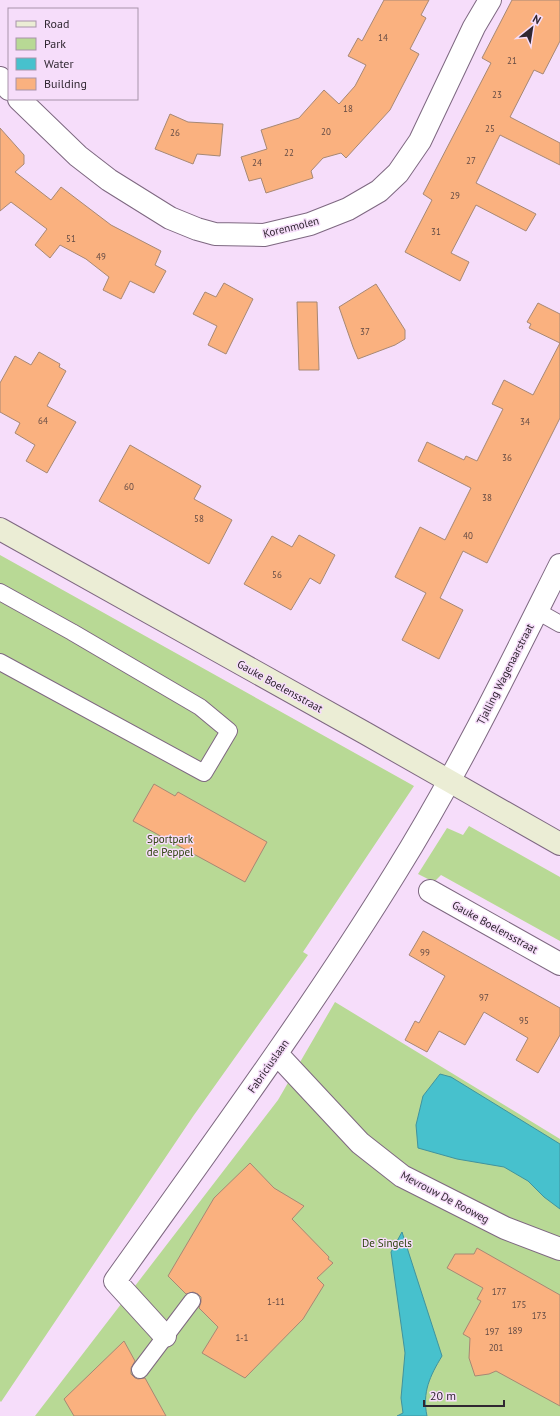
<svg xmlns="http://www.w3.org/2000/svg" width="560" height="1416" viewBox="0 0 560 1416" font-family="'PT Sans',sans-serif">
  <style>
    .green { fill: #b8d995 }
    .water { fill: #47c1cd; stroke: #40939e }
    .building { fill: #fab17f; stroke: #a78874 }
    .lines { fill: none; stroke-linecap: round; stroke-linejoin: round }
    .lane-casing { stroke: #7e6881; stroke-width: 18 }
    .street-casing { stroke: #7e6881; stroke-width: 24 }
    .secondary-casing { stroke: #7e6881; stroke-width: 24 }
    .lane { stroke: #fff; stroke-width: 16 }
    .street { stroke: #fff; stroke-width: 22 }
    .secondary { stroke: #ebedd5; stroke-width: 22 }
    .labels { text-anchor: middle; stroke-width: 3; stroke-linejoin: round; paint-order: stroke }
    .number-label { font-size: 9px; fill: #624a44 }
    .street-label { font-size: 11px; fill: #302731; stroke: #f6ddfa }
    .park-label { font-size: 11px; fill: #2c420c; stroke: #f6ddfa }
  </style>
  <rect width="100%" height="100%" fill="#f6ddfa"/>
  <path class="green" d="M0 555 414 786 303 952 308 955 194 1115 1 1402 0 1401Z
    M469 826 560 877V941L441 875 434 882 418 874 447 828 463 835Z
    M335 1002 560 1139V1416H35L278 1100Z"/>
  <path class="water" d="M440 1074 451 1077 560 1144V1209L544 1197 528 1181 504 1167 457 1159 418 1148 416 1125 423 1096Z
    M402 1232 442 1356C430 1376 422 1392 427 1416H397L403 1413 401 1398 405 1353 391 1252Z"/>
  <path class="building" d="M384 0H429L421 15 426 18 410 49 419 54 390 110 346 158 341 153 323 158 311 171 313 178 266 193 261 178 249 181 241 157 267 149 261 130 299 118 324 90 339 104 355 86 366 65 348 56 358 38 362 41Z
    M512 0H560V41L543 74 534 70 510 117 560 143V165L500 135 476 183 536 214 526 231 476 205 451 253 469 262 460 281 405 252 432 200 423 194 491 63 482 58Z
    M170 114 188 122 223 124 220 156 197 154 193 164 155 149Z
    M0 128 24 155V164L15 172 51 200 61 187 111 225 161 251 155 265 166 271 154 293 130 281 121 299 103 290 109 277 86 259 60 245 50 258 35 245 47 229 11 202 0 211Z
    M224 283 253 299 226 354 208 345 217 326 193 314 205 292 216 297Z
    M376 284 405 330V339L395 345 358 359 353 347 339 307Z
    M297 302H317L319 370H299Z
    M538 303 560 314V343L529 328 531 324 527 322Z
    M560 343V418L487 563 463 551 440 598 463 610 439 659 402 640 426 593 395 577 420 527 445 540 471 488 418 461 427 442 464 460 466 456 477 461 503 409 492 404 504 380 533 395Z
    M39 352 60 364 59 367 66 371 47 406 76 422 47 473 26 461 35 445 15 433 20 423 0 412V383L15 356 31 365Z
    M130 445 201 486 194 499 232 520 209 564 99 501Z
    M299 535 335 555 320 584 310 578 291 610 244 584 272 536 292 547Z
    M154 784 175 796 178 792 267 842 245 882 133 821Z
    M423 931 560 1008V1035L538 1073 516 1060 528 1038 484 1012 465 1045 439 1031 427 1052 405 1040 415 1021 419 1023 445 976 409 955Z
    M250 1163 274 1188 304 1206 292 1219 329 1257 328 1259 333 1263 317 1278 324 1285 303 1319 245 1378 202 1353 218 1327 199 1308 201 1302V1297L198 1294 193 1292 186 1294 168 1276 214 1198Z
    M477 1248 560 1295V1406L496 1371 489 1374 475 1376 469 1358 470 1338 463 1334 481 1301 477 1299 483 1288 447 1268 455 1254H474Z
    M124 1341 135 1361 131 1368V1374L135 1378 138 1379 145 1378 166 1416H74L64 1399Z"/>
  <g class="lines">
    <g class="lane-casing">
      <path id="lane" d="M0 592 72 632 200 707 229 731 204 773 0 662
        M537 611 560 624
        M140 1370 192 1301"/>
    </g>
    <g class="street-casing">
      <path id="street" d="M0 78 9 89
        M19 99 78 156 109 180 170 218 197 229 215 234 264 235 310 224 348 209 379 191 398 173 420 141 474 27 490 0
        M430 891 560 964
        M277 1054 360 1143 402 1176 505 1228 560 1249
        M165 1336 115 1281C211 1146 309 1013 396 872 457 774 508 669 560 565"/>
    </g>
    <g class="secondary-casing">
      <path id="secondary" d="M0 529 365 733 560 844"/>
    </g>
    <use href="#lane" class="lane"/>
    <use href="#street" class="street"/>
    <use href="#secondary" class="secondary"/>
  </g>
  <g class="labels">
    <g class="number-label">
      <text x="383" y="41">14</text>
      <text x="512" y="64">21</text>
      <text x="497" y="98">23</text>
      <text x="348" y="112">18</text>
      <text x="490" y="132">25</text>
      <text x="326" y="135">20</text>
      <text x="175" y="136">26</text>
      <text x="289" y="156">22</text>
      <text x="471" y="164">27</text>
      <text x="257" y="166">24</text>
      <text x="455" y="199">29</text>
      <text x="436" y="235">31</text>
      <text x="71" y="242">51</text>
      <text x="101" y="260">49</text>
      <text x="365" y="335">37</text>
      <text x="43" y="424">64</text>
      <text x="525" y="425">34</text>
      <text x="507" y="461">36</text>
      <text x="129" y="490">60</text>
      <text x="487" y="501">38</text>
      <text x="199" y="522">58</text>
      <text x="468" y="539">40</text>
      <text x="277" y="578">56</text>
      <text x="425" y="956">99</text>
      <text x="484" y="1001">97</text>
      <text x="524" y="1024">95</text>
      <text x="499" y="1295">177</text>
      <text x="276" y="1305">1-11</text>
      <text x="519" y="1308">175</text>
      <text x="539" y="1319">173</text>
      <text x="515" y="1334">189</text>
      <text x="492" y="1335">197</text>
      <text x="242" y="1341">1-1</text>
      <text x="496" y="1351">201</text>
    </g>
    <g class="street-label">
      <text transform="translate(291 227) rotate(-14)" y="4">Korenmolen</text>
      <text transform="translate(505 674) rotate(-63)" y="4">Tjalling Wagenaarstraat</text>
      <text transform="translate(280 686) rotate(29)" y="4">Gauke Boelensstraat</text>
      <text transform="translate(495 927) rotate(29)" y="4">Gauke Boelensstraat</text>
      <text transform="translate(268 1066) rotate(-55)" y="4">Fabriciuslaan</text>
      <text transform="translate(445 1197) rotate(28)" y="4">Mevrouw De Rooweg</text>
    </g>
    <g class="park-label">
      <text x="170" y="843">Sportpark<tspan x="170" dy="13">de Peppel</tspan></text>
      <text x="387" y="1247">De Singels</text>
    </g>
  </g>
  <rect x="8" y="8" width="130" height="92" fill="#f6ddfa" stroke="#a794aa"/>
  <rect x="16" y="21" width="20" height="6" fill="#ebedd5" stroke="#a794aa"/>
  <text x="44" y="28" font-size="12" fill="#302731">Road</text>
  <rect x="16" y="38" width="20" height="12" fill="#b8d995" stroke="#a794aa"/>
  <text x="44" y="48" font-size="12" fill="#302731">Park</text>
  <rect x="16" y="58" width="20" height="12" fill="#47c1cd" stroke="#a794aa"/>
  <text x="44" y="68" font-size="12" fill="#302731">Water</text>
  <rect x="16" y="78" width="20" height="12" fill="#fab17f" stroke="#a794aa"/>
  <text x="44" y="88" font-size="12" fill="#302731">Building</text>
  <g transform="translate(532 28) rotate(30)" stroke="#f6ddfa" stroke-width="3" paint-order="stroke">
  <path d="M0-3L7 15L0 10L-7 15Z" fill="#302731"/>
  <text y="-6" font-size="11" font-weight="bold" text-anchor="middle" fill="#302731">N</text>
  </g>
  <path d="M424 1400v6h80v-6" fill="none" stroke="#302731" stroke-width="2"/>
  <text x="430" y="1400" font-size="12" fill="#302731" stroke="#f6ddfa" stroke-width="3" paint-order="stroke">20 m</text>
</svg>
